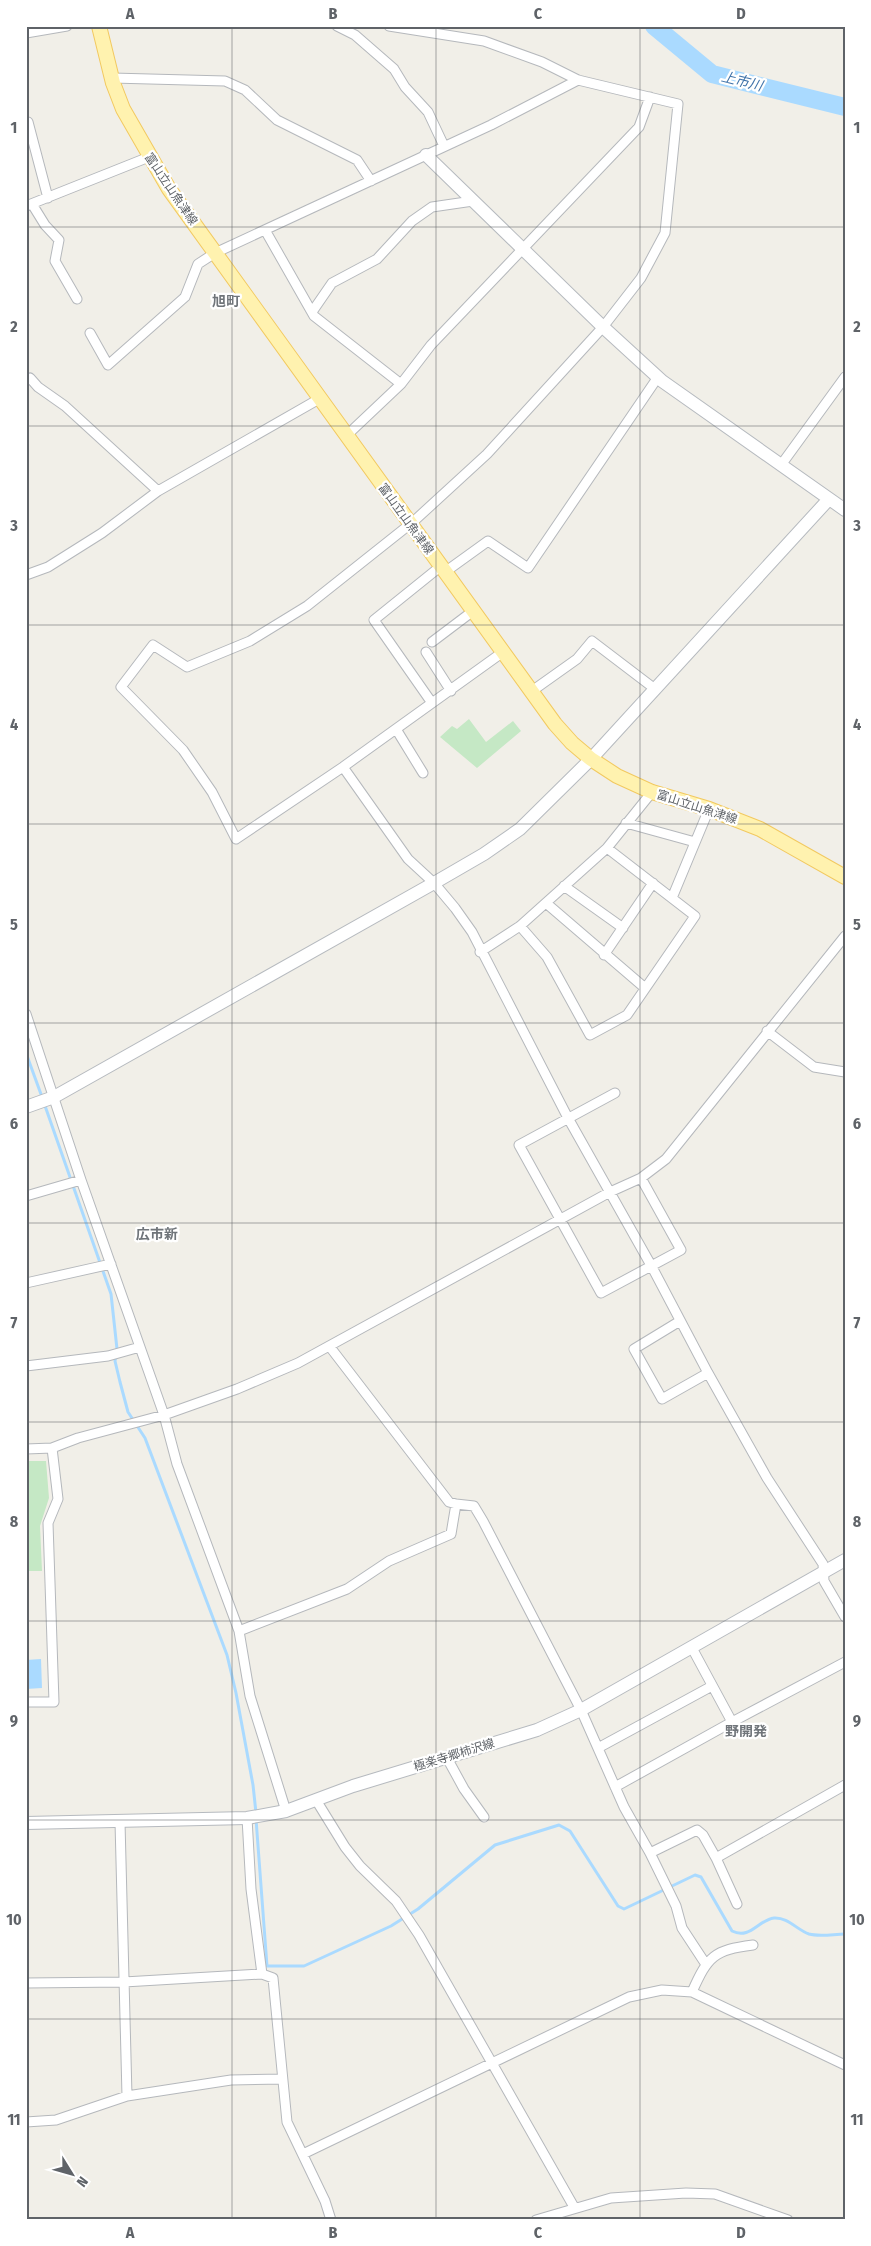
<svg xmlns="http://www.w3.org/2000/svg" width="871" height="2246" viewBox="0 0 871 2246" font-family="'Fira Sans Condensed','Noto Sans JP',sans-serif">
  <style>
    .green { fill: #c5e8c5 }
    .water { fill: #aadaff }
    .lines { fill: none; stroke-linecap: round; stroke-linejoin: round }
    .stream { stroke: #aadaff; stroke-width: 3 }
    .river { stroke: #aadaff; stroke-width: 18 }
    .street-casing { stroke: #b5b8bc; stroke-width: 11 }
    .secondary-casing { stroke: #b6babf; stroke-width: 14 }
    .primary-casing { stroke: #f2c960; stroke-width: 16 }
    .street { stroke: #fff; stroke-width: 9 }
    .secondary { stroke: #fff; stroke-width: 12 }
    .primary { stroke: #fff2af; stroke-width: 14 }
    .grid { fill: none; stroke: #5f6368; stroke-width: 1; stroke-opacity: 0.55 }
    .labels { text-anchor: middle; stroke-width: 4.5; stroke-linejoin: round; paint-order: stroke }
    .street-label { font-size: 12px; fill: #5f6368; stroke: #fff }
    .water-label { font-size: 14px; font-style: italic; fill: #4174aa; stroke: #fff }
    .neighbourhood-label { font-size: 14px; font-weight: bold; fill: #70757a; stroke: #fff }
    .neatline { fill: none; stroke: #5f6368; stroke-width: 2 }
    .grid-label { font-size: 16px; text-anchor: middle; font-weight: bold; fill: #5f6368 }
  </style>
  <rect width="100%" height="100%" fill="#f1efe8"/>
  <path class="green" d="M469 719 486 742 513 721 521 731 477 768 440 737 452 726 457 729Z
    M26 1461H46L49 1498 40 1526 42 1571H26Z"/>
  <path class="water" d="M41 1659 42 1688 26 1689V1660Z"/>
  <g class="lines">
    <path class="stream" d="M26 1053 42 1097
      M44 1103 111 1294 117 1349 115 1361 120 1382 128 1412 145 1438 227 1655 236 1693 253 1785 256 1813
      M256 1819 267 1966H304L391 1926 418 1909 495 1845 559 1825 570 1831 618 1906 624 1909 695 1875 701 1877 732 1931C750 1940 758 1920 774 1918 788 1917 797 1930 809 1934 820 1937 834 1934 845 1934"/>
    <path class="river" d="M654 26 712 74 845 107"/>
    <g class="street-casing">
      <path id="street" d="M337 26 355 35 394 69 405 87 428 112 444 146
        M389 26 484 41 542 62 578 80 678 104 665 233 641 278 603 327 487 454 414 521 307 606 250 641 187 667 153 645 121 687 183 750 212 792 236 839 343 767 503 652
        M26 33 67 26
        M112 78 225 81 245 90 277 120 357 160 371 181
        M28 122 48 198
        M32 204 45 225 59 240 55 261 77 299
        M26 206 149 157
        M265 230 314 316 401 384 431 345 639 127 650 97
        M312 312 332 283 377 259 412 221 432 207 473 201
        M90 333 108 365 185 297 198 264 215 253 491 125 578 80
        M26 380 30 378 38 387 65 406 158 491
        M346 436 401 384
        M781 465 845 377
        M445 572 488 541 528 568 658 377
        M26 575 48 567 102 533 158 491 319 399
        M432 642 473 611
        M426 652 451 691
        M532 691 577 659 592 641 655 689
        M432 703 374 620 441 566
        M396 729 423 773
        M343 767 408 859 434 883 455 908 472 932 568 1118 652 1267 708 1373 767 1478 823 1564 824 1581 845 1617
        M626 823 695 842
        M564 886 623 928
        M672 898 709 809
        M546 903 645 988
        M520 926 547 957 590 1035 627 1015 695 916 607 848
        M480 952 520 926 607 848 652 792
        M604 955 653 883
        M26 1014 81 1180 164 1415 177 1464 239 1631 250 1696 286 1811
        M767 1031 814 1067 845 1072
        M615 1093 519 1145 601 1293 681 1250 641 1178
        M26 1196 81 1180
        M26 1283 111 1264
        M680 1321 634 1349 662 1399 708 1373
        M26 1366 108 1356 140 1347
        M26 1449 52 1448 78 1438 164 1415 237 1389 298 1363 610 1192 641 1178 666 1159 845 936
        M456 1504 474 1506 483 1521 581 1710 624 1807 650 1853 697 1830 703 1835 716 1858 845 1785
        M239 1631 347 1589 389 1561 451 1534 456 1504 449 1502 330 1347
        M26 1702H54L48 1523 58 1499 52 1448
        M732 1722 845 1662
        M598 1748 712 1686
        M447 1758 464 1789 484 1817
        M615 1787 732 1722 692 1648
        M316 1800 345 1847 360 1866 396 1901 419 1935 574 2207
        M247 1818 251 1889 262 1974 273 1978 287 2122 325 2201 331 2220
        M120 1822 127 2096
        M650 1853 676 1906 682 1928 705 1963
        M716 1858 737 1904
        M26 1983 124 1982 262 1974
        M692 1992C708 1956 714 1950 753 1945
        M26 2122 56 2120 127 2096 231 2080 282 2079
        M303 2154 629 1997 662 1990 692 1992 845 2065
        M536 2220 611 2198 686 2193 715 2194 788 2220"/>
    </g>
    <g class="secondary-casing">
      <path id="secondary" d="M426 155 603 327 662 381 845 510
        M26 1107 54 1097 434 883 484 854 520 829 591 759 829 499
        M26 1823 247 1818 286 1811 353 1786 537 1730 581 1710 845 1560"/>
    </g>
    <g class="primary-casing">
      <path id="primary" d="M99 26 113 83 123 109 169 189 555 724 572 743 591 759 617 776 652 792 709 809 760 829 845 877"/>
    </g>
    <use href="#street" class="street"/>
    <use href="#secondary" class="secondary"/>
    <use href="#primary" class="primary"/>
  </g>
  <path class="grid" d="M232 26V2220M436 26V2220M640 26V2220M26 227H845M26 426H845M26 625H845M26 824H845M26 1023H845M26 1223H845M26 1422H845M26 1621H845M26 1820H845M26 2019H845"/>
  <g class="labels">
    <g class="street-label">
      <text transform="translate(171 189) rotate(56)" y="4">富山立山魚津線</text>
      <text transform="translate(406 519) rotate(54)" y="4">富山立山魚津線</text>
      <text transform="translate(697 807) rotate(18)" y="4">富山立山魚津線</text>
      <text transform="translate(454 1755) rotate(-17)" y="4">極楽寺郷柿沢線</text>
    </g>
    <g class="water-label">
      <text transform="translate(742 81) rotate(14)" y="5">上市川</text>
    </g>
    <g class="neighbourhood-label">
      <text x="226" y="306">旭町</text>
      <text x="157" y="1239">広市新</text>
      <text x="746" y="1736">野開発</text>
    </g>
  </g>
  <rect width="871" height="2246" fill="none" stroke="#ffffff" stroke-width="55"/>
  <g transform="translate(72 2174) rotate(127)" stroke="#ffffff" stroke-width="4" paint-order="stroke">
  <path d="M0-4L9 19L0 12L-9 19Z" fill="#5f6368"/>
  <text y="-8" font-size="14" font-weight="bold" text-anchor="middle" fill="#5f6368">N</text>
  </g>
  <rect x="28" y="28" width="816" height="2190" class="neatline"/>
  <g class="grid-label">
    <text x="130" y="19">A</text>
    <text x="333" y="19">B</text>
    <text x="538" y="19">C</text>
    <text x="741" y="19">D</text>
    <text x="14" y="133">1</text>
    <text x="857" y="133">1</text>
    <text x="14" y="332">2</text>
    <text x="857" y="332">2</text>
    <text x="14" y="531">3</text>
    <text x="857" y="531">3</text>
    <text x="14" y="730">4</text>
    <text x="857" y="730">4</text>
    <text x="14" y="930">5</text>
    <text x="857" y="930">5</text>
    <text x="14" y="1129">6</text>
    <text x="857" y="1129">6</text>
    <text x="14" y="1328">7</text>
    <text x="857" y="1328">7</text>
    <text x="14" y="1527">8</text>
    <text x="857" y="1527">8</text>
    <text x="14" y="1726">9</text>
    <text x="857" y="1726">9</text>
    <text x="14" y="1925">10</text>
    <text x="857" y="1925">10</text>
    <text x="14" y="2125">11</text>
    <text x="857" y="2125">11</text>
    <text x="130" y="2238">A</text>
    <text x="333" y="2238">B</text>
    <text x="538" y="2238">C</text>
    <text x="741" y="2238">D</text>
  </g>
</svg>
